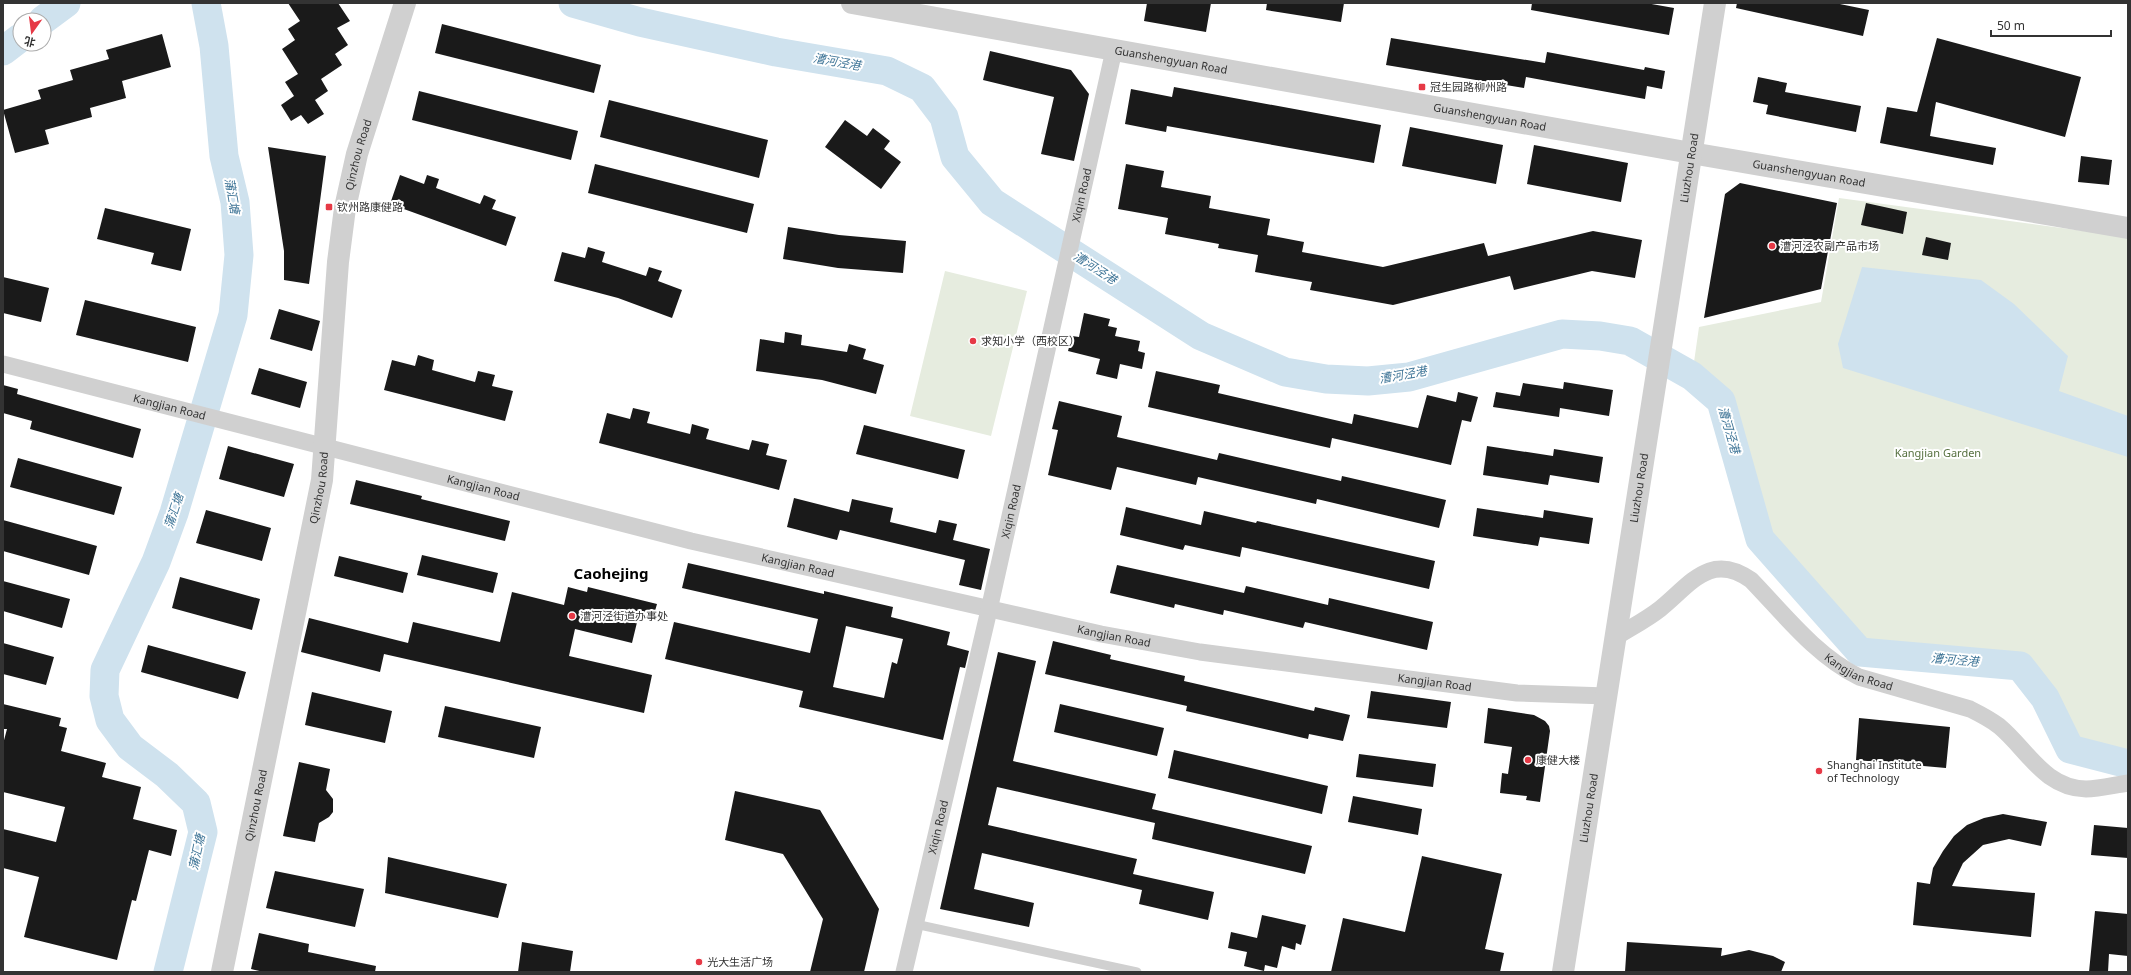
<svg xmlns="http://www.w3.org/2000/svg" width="2131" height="975" viewBox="0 0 2131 975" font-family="'Noto Sans','Noto Sans SC',sans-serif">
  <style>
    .green { fill: #e6ecdf }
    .water { fill: #cfe2ee }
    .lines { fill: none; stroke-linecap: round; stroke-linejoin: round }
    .river { stroke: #cfe2ee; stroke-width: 29 }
    .building { fill: #1a1a1a; fill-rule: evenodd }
    .service { stroke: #d0d0d0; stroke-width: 9 }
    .minor { stroke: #d0d0d0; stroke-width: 17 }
    .tertiary { stroke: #d0d0d0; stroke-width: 22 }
    .poi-dot { fill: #e63946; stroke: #fff; stroke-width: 1.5 }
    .labels { text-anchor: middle; stroke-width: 4; stroke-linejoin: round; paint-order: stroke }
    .street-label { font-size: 11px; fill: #333; stroke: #fff }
    .poi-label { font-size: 11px; fill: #333; stroke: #fff; text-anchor: start }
    .park-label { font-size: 11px; fill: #56703f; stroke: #fff }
    .water-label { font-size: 12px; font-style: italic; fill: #3f7597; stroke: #fff }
    .district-label { font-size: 15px; font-weight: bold; fill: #000; stroke: #fff }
  </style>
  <rect width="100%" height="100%" fill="#fff"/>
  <path class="green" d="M1839 198 2128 237V764L2070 749 2045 698 2020 666 1860 652 1760 539 1721 401 1692 376 1699 327 1821 302Z
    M945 271 1027 291 991 436 910 416Z"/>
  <path class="water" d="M1862 267 1981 280 2014 304 2068 356 2059 391 2128 416V457L1843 368 1838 344Z"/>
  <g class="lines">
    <path class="river" d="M573 3 640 22 776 52 887 71 922 88 944 117 955 157 992 202 1201 336 1285 372 1326 379 1368 381 1409 377 1562 334 1600 336 1630 341 1692 376 1721 401 1760 539 1860 652 2020 666 2045 698 2070 749 2128 764
      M43 20 66 3
      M3 51 20 38
      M168 972 203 832 196 803 167 775 130 747 110 720 104 696 105 670 156 562 174 513 233 315 239 255 235 202 224 156 214 46 206 3"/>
  </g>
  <path class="building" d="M288 3H338L350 21 337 28 348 45 335 54 342 65 321 79 328 91 315 100 324 114 308 124 301 115 291 121 281 105 294 96 285 82 298 74 282 49 295 40 288 29 300 21Z
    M1147 3H1211L1206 32 1144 21Z
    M1267 3H1344L1341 22 1266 10Z
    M1532 3H1646L1674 8 1669 35 1531 10Z
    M1737 3H1835L1869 10 1863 36 1736 8Z
    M442 24 601 65 594 93 435 53Z
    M162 34 171 67 122 81 126 98 90 108 92 117 45 130 49 144 15 153 3 110 41 99 38 90 73 80 70 70 109 59 106 50Z
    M1391 38 1545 63 1547 52 1644 70 1645 67 1665 71 1662 89 1647 86 1645 99 1526 77 1524 88 1386 65Z
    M1937 38 2081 77 2065 137 1936 102 1930 136 1996 148 1993 165 1880 143 1887 107 1917 112Z
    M990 51 1071 70 1089 94 1074 161 1041 154 1054 97 983 80Z
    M1758 77 1787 83 1785 92 1861 106 1856 132 1766 114 1768 105 1753 102Z
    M1174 87 1381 125 1374 163 1167 126 1166 132 1125 124 1131 89 1172 97Z
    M419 91 578 131 571 160 412 120Z
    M609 100 768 140 759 178 600 137Z
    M845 120 867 136 873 128 890 141 884 149 901 162 881 189 825 147Z
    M1410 127 1503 145 1496 184 1402 166Z
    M1534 145 1628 163 1621 202 1527 184Z
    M268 147 326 156 309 284 284 280V251Z
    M2081 156 2112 160 2109 185 2078 182Z
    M595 164 754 204 747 233 588 193Z
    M1126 164 1164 171 1161 187 1211 196 1209 208 1270 219 1267 235 1304 242 1302 252 1383 267 1484 243 1488 256 1593 231 1642 240 1635 278 1592 271 1514 290 1510 276 1393 305 1310 290 1312 282 1255 272 1258 255 1218 248 1219 244 1165 234 1168 218 1118 209Z
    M400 175 424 184 427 175 439 179 436 188 480 204 484 195 496 200 492 209 516 217 506 246 390 204Z
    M1740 183 1837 203 1821 289 1704 318 1725 194Z
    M1866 203 1907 212 1903 234 1861 225Z
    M105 208 191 229 181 271 151 264 154 253 97 239Z
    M788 227 839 235 906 241 903 273 838 268 783 259Z
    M1926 237 1951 243 1948 260 1922 255Z
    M588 247 605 252 602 262 646 276 649 267 662 271 658 281 682 290 672 318 618 298 554 281 562 252 585 258Z
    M3 277 49 288 41 322 3 313Z
    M85 300 196 327 188 362 76 335Z
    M279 309 320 321 312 351 270 339Z
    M1084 313 1110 319 1108 326 1117 328 1115 336 1140 341 1138 351 1145 353 1142 369 1120 364 1117 379 1096 374 1100 359 1068 351 1072 336 1079 337Z
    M785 332 802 335 801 345 847 352 849 344 866 349 863 359 884 365 876 394 822 380 756 371 760 339 784 343Z
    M418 355 434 360 432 370 475 382 478 371 495 375 492 386 513 391 505 421 384 390 392 360 415 366Z
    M259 368 307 382 300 408 251 394Z
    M1156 371 1220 385 1218 393 1352 424 1354 414 1418 428 1427 395 1456 402 1458 392 1478 397 1471 422 1462 420 1451 465 1332 438 1330 448 1148 407Z
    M1564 382 1613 390 1609 416 1560 408 1559 417 1493 407 1496 392 1520 396 1523 383 1563 389Z
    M3 385 18 389 17 394 141 429 133 458 30 429 32 421 3 413Z
    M1059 401 1122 416 1117 437 1217 460 1219 453 1341 481 1342 476 1446 500 1439 528 1317 499 1316 504 1198 477 1196 485 1117 467 1111 490 1048 475 1058 430 1052 429Z
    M633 408 650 412 647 423 690 434 692 424 709 429 706 439 749 450 752 440 769 444 766 455 787 460 779 490 599 443 607 413 630 419Z
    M864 425 965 450 958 479 856 454Z
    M228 446 294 464 284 497 219 479Z
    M1487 446 1553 456 1554 449 1603 457 1599 483 1550 475 1548 485 1483 475Z
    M18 458 122 487 114 515 10 487Z
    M356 480 422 496 421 499 510 521 505 541 350 504Z
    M794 498 849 512 852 499 893 508 890 522 936 533 939 520 957 524 953 540 990 549 981 590 959 585 965 560 840 530 837 540 787 527Z
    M1126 507 1201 525 1204 511 1256 523 1257 521 1435 561 1429 589 1242 547 1240 557 1185 545 1183 550 1120 535Z
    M1477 508 1543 518 1544 510 1593 518 1589 544 1540 537 1538 546 1473 536Z
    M206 510 271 528 262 561 196 543Z
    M3 520 97 546 89 575 3 551Z
    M422 555 498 573 493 593 417 575Z
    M339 556 408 573 403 593 334 576Z
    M688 563 824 594V591L893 607 891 617 950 632 947 645 969 651 965 668 960 667 943 740 799 707 803 691 665 659 674 622 810 653 818 619 682 588ZM846 626 903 639 897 664 892 662 884 698 833 687Z
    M1117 565 1244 593 1246 586 1328 605 1329 598 1433 622 1427 650 1305 622 1303 628 1224 610 1223 615 1175 604 1174 608 1110 593Z
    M180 577 260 599 252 630 172 608Z
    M3 581 70 599 62 628 3 611Z
    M568 587 587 592 588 587 657 604 653 618 639 614 632 643 575 629 569 656 652 675 644 713 384 654 380 672 301 652 309 618 408 643 413 622 500 642 512 592 564 605Z
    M1053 641 1111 655 1110 659 1185 676 1184 681 1314 711 1315 707 1350 715 1343 741 1309 734 1308 739 1186 711 1187 706 1045 674Z
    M3 643 54 657 46 685 3 674Z
    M148 645 246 672 238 699 141 672Z
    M998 652 1036 661 1013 761 1156 794 1152 809 1312 846 1305 874 1152 839 1155 823 997 787 988 825 1137 859 1133 874 1214 892 1208 920 1139 904 1142 890 982 853 974 889 1034 903 1029 927 940 909Z
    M1371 691 1451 702 1447 728 1367 718Z
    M312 692 392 711 385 743 305 725Z
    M3 704 61 718 59 726 67 728 61 751 106 763 102 777 141 787 133 819 177 830 171 856 149 850 136 901 132 900 117 960 24 937 39 877 3 868V829L56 842 65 807 3 792V744L7 729H3Z
    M1060 704 1164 728 1157 756 1054 732Z
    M445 706 541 727 534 758 438 737Z
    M1488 708 1534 715 1545 721 1549 726 1550 731 1540 802 1526 800 1527 796 1500 793 1502 773 1508 774 1512 747 1484 743Z
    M1859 718 1950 727 1946 768 1856 760Z
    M1174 750 1328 786 1322 814 1168 778Z
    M1359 754 1436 764 1433 787 1356 777Z
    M299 762 330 769 326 790 333 799V812L329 817 319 823 315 842 283 836Z
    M735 791 820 810 879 909 864 972H810L823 919 783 854 725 840Z
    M1353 796 1422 809 1418 835 1348 822Z
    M2003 814 2047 822 2041 846 2009 839 1983 845 1963 863 1952 886 2035 893 2031 937 1913 925 1917 882 1930 884 1933 868 1943 851 1954 836 1967 825 1984 818Z
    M2094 825 2128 828V858L2091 855Z
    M1422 856 1502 874 1485 949 1504 953 1500 972H1331L1343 918 1405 932Z
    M388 857 507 884 498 918 385 893Z
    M275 871 364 889 355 927 266 908Z
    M2095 911 2128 914V956L2109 954 2108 972H2089Z
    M1262 915 1306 925 1301 945 1296 943 1295 950 1282 946 1277 968 1265 965 1264 971 1244 966 1247 952 1228 948 1231 932 1257 938Z
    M259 933 309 944 308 952 376 966 375 972H264L251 969Z
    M522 942 573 951 570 972H518Z
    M1627 942 1722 948 1721 956 1749 950 1773 956 1785 962 1781 972H1625Z"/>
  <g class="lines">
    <path class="service" d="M915 924 1137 972"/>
    <g class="minor">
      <path id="s1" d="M3 364 691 541 1101 634 1200 652 1517 693 1607 696"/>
      <path id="s2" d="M1616 637C1630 628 1646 620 1660 609 1690 585 1710 551 1751 580 1784 614 1815 655 1859 677L1970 709C1980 714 1990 719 1999 726 2027 749 2044 788 2086 789 2100 789 2114 785 2128 783"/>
      <path id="s3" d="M904 972 989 610 1114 50"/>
    </g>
    <g class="tertiary">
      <path id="s4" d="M852 3 1691 153 2128 228"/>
      <path id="s5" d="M222 972 322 480 338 262 345 208 357 154 405 3"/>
      <path id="s6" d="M1563 972 1715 3"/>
    </g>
  </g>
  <g class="poi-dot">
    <rect x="1418" y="83" width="8" height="8" rx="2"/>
    <rect x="325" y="203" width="8" height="8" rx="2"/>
    <circle cx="1772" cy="246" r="4"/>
    <circle cx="973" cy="341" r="4"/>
    <circle cx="572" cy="616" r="4"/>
    <circle cx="1528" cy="760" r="4"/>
    <circle cx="1819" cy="771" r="4"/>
    <circle cx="699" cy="962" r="4"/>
  </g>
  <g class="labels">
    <g class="street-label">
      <text dy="4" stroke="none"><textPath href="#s4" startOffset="324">Guanshengyuan Road</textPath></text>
      <text dy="4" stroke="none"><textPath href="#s4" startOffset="648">Guanshengyuan Road</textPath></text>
      <text dy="4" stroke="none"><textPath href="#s5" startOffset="830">Qinzhou Road</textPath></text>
      <text dy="4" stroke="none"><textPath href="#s6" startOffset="814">Liuzhou Road</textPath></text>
      <text dy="4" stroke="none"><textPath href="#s4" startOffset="972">Guanshengyuan Road</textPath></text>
      <text dy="4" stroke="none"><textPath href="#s3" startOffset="797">Xiqin Road</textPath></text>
      <text dy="4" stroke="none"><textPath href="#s1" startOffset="172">Kangjian Road</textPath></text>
      <text dy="4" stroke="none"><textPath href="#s5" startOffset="494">Qinzhou Road</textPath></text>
      <text dy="4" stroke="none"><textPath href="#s6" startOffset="490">Liuzhou Road</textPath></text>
      <text dy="4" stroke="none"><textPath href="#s1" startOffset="496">Kangjian Road</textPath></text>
      <text dy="4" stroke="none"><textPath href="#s3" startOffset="473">Xiqin Road</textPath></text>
      <text dy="4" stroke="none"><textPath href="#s1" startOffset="820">Kangjian Road</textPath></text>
      <text dy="4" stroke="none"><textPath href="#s1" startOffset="1144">Kangjian Road</textPath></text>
      <text dy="4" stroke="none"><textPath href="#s2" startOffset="303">Kangjian Road</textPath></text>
      <text dy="4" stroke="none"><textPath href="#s1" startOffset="1468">Kangjian Road</textPath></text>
      <text dy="4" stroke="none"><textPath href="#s5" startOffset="170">Qinzhou Road</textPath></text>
      <text dy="4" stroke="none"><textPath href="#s6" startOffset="166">Liuzhou Road</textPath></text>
      <text dy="4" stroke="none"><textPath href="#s3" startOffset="149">Xiqin Road</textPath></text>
    </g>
    <g class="poi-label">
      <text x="1430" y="91">冠生园路柳州路</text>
      <text x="337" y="211">钦州路康健路</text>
      <text x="1780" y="250">漕河泾农副产品市场</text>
      <text x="981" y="345">求知小学（西校区）</text>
      <text x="580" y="620">漕河泾街道办事处</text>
      <text x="1536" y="764">康健大楼</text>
      <text x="1827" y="769">Shanghai Institute<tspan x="1827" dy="13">of Technology</tspan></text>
      <text x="707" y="966">光大生活广场</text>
    </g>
    <g class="park-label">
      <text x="1938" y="457">Kangjian Garden</text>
    </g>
    <g class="water-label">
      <text transform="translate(837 62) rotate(10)" y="4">漕河泾港</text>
      <text transform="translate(232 196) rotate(80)" y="4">蒲汇塘</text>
      <text transform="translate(1095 268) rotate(33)" y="4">漕河泾港</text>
      <text transform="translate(1403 375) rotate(-10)" y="4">漕河泾港</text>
      <text transform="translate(1729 430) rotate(74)" y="4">漕河泾港</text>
      <text transform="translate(174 511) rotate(-72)" y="4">蒲汇塘</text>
      <text transform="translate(1955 660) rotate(5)" y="4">漕河泾港</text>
      <text transform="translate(197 852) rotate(-78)" y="4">蒲汇塘</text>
    </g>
    <g class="district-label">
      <text x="611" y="579">Caohejing</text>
    </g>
  </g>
  <rect width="2131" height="975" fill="none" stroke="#333333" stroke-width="8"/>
  <g transform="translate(32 32) rotate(194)"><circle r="19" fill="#ffffff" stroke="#adadad"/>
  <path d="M0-3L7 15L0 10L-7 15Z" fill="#e63946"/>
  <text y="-6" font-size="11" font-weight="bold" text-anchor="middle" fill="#333333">北</text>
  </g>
  <path d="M1991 30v6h120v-6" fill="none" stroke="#333333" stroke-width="2"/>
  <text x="1997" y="30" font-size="12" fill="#333333" stroke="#ffffff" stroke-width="3" paint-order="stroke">50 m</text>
</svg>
